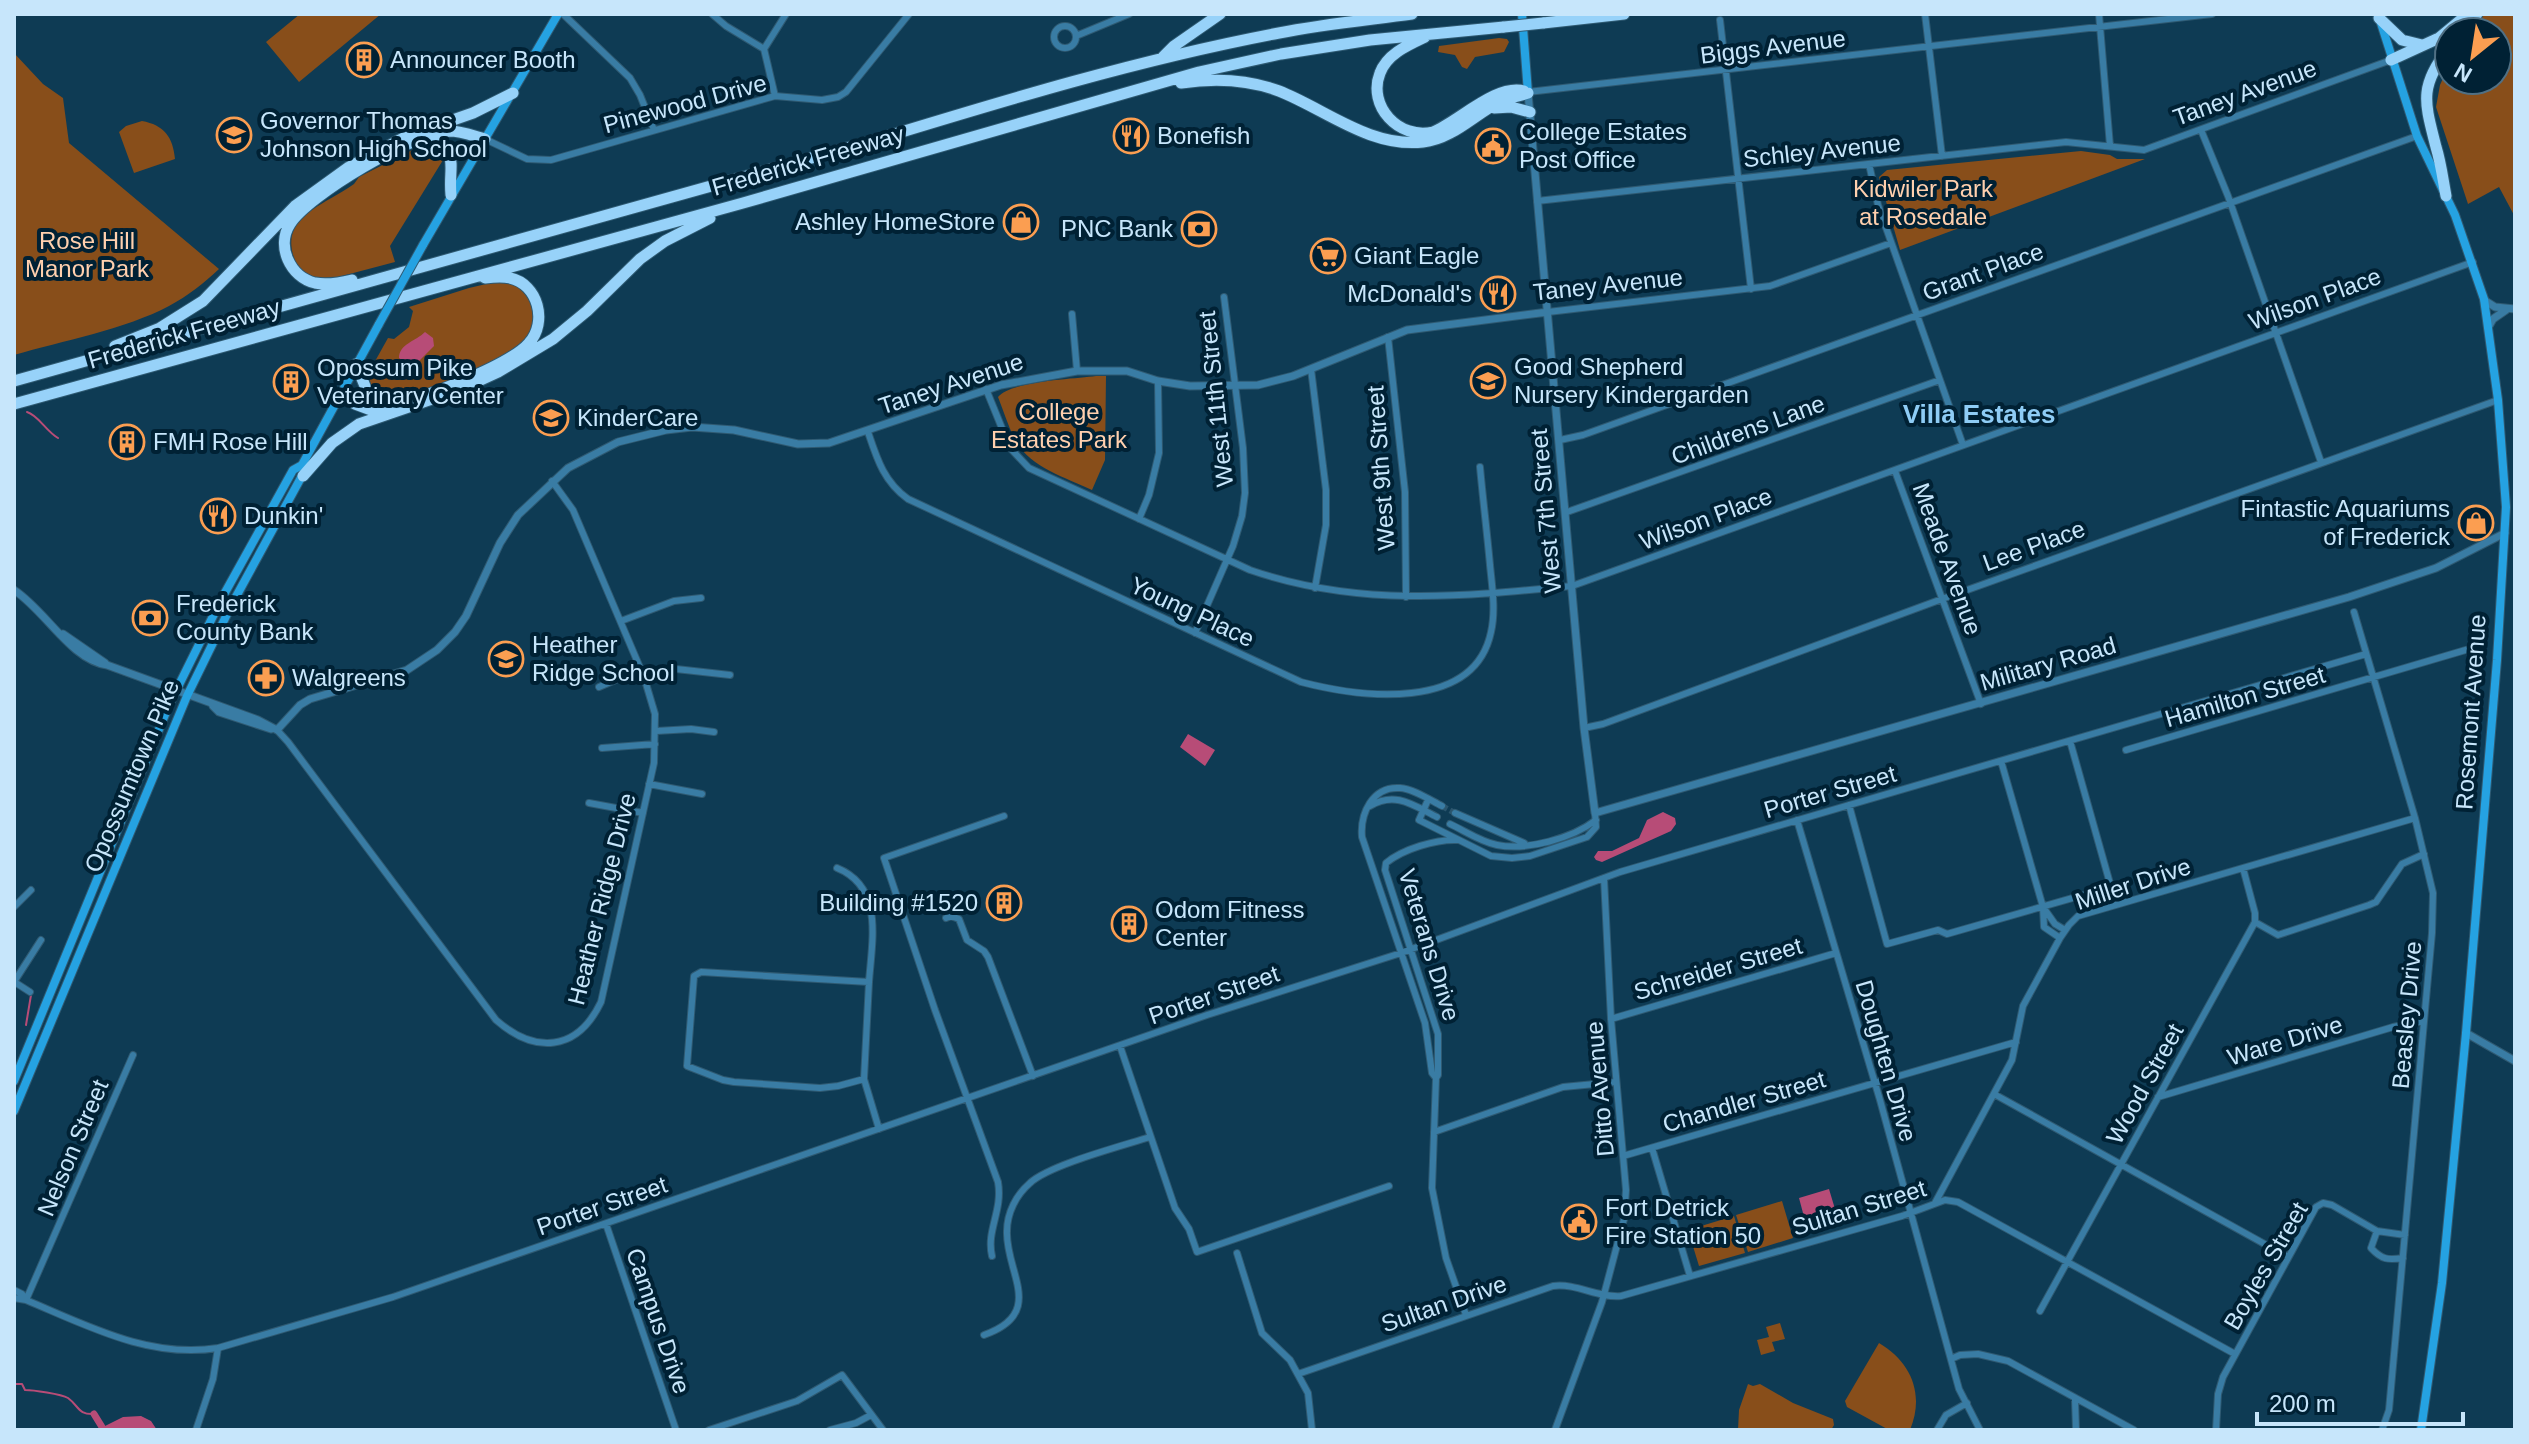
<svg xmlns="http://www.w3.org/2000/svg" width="2529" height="1444" viewBox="0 0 2529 1444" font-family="Helvetica,sans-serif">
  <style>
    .green { fill: #884e1a }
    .water { fill: #b74c77 }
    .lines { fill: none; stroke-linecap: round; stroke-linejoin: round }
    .stream { stroke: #b74c77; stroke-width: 2 }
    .canal { stroke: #b74c77; stroke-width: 7 }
    .minor-tunnel { stroke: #2a556d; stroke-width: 6; stroke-dasharray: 6 3; stroke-linecap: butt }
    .minor-casing { stroke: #2f5a72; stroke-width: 8 }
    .tertiary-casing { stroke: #2f5a72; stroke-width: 9 }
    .secondary-casing { stroke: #2f5a72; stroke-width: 10 }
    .motorway-casing { stroke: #2f5a72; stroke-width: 13 }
    .minor { stroke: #397ca4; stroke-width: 6 }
    .tertiary { stroke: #397ca4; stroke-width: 7 }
    .secondary { stroke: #25a2e2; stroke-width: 8 }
    .motorway { stroke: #97d2f9; stroke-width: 11 }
    .secondary-bridge-casing { stroke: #2f5a72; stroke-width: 10; stroke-linecap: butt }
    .motorway-bridge-casing { stroke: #2f5a72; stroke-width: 13; stroke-linecap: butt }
    .secondary-bridge { stroke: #25a2e2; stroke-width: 8 }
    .motorway-bridge { stroke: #97d2f9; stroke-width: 11 }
    .labels { text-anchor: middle; stroke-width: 8; stroke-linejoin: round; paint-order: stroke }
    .street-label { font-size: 24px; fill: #c7e6fb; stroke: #002134 }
    .poi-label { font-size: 24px; fill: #c7e6fb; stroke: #002134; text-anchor: start }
    .park-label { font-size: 24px; fill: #ffd0ae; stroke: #002134 }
    .neighbourhood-label { font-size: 26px; font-weight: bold; fill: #8eccf5; stroke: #002134 }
  </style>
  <rect width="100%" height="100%" fill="#0e3b54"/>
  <path class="green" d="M300 14H381L299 82 266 42Z
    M2484 14H2515V217L2499 187 2468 204 2436 107 2440 85 2449 65V80H2497V32H2471Z
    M1499 38 1507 39 1509 42 1504 52 1475 57 1467 69 1462 67 1455 55 1438 52 1439 46Z
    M14 53 43 84 63 98 69 143 219 269C204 283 188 296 169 306 126 329 62 341 14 355Z
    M142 121C164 125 173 137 175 159L134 173 119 132 126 126Z
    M420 146H432L444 155 443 160 390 246 395 262 323 281 301 273C271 220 316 210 354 184L359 177Z
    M2081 151 2110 155 2117 159H2145L1900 250 1879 177 1887 170Z
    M499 281C514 282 526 287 533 302 540 316 533 336 522 346 514 352 503 356 494 360 460 378 425 397 386 400L371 389 369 372 388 338 394 339 409 327 413 311 409 307 469 288Z
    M1096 376H1106L1105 460 1092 490C1065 477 1028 467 1014 438 1008 425 1003 410 998 397 1011 381 1074 379 1096 376Z
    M1782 1201 1793 1238 1748 1252 1736 1215Z
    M1734 1216 1745 1253 1699 1266 1688 1230Z
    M1780 1323 1785 1339 1772 1342 1775 1351 1761 1355 1757 1340 1769 1337 1766 1327Z
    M1879 1343C1911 1362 1925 1394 1910 1430H1889L1847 1407 1845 1401Z
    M1748 1384 1753 1386 1760 1384 1793 1403 1833 1419 1834 1425 1831 1430H1738L1739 1410Z"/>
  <path class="water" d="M425 332 433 338 434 346 412 368 399 358C399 344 416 341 425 332Z
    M1188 734 1215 750 1205 766 1180 747Z
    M1663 812 1675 818 1676 824 1671 831 1602 862 1596 860 1594 857 1598 851H1612L1639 838 1647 820Z
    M1829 1189 1838 1219 1807 1228 1799 1198Z
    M141 1416 151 1421 157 1430H97L123 1417Z"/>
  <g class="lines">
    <path class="stream" d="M27 412C38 415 46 431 58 438
      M26 1025 31 995
      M14 1384H22L25 1390C33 1390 61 1394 68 1398 79 1406 78 1415 94 1414"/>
    <path class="canal" d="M94 1414 102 1427"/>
    <path class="minor-tunnel" d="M1442 806 1455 813"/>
    <g class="minor-casing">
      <path id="minor" d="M563 14 630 78 640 95 654 130
        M712 14 726 26 764 49 775 96
        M1925 14 1942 156
        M2099 14 2110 146
        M1720 20 1751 289
        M1054 37a11 11 0 1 1 22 0a11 11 0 1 1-22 0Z
        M1076 36 1129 14
        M764 49 786 14
        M1528 92 2212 14
        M2201 130 2228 196 2321 462
        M485 139 527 159 551 160 775 96 822 100 838 97 846 92 909 14
        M1869 164 1878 205 1963 445
        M1537 201 2066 142 2144 150 2391 60
        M1548 312 1770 286 1891 243
        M1072 314 1077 371
        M1388 337 1405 492 1406 597
        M1311 369 1326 490V525L1315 588
        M986 389 1010 448 1029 468 1250 570C1358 607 1460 597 1572 586L2473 262
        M868 432C877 459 884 482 908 499L1301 682C1359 697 1474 713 1491 632 1496 610 1492 586 1490 565 1487 532 1483 500 1480 467
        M1560 440 1583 435 2417 136
        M1895 471 1981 704
        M1567 512 1940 380
        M1139 519 1149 495 1159 453 1158 381
        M2354 612 2415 818 2433 893 2432 933 2389 1410 2382 1430
        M621 621 674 601 701 598
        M1195 633 1233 546 1242 516 1245 493 1243 448 1224 297
        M646 681 676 669 730 675
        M599 687 641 669
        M1584 728 1603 724 1942 599 2498 400
        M277 730 288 742 496 1020C535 1054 577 1052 601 1002L654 763 655 714 644 677 573 510 552 481
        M656 731 691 729 714 732
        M602 748 655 744
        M2126 750 2469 649
        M2001 761 2043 907 2044 927 2060 938
        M649 784 702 794
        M1428 800 1419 820 1491 856 1512 858 1530 856 1587 837 1596 827 1595 813
        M589 803 643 813
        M1849 805 1887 944 1938 930 1947 934 2111 887 2070 741
        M1370 806C1395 791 1413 805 1437 817
        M1455 813 1524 843
        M1797 820 1880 1100 1959 1389 1980 1430
        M1450 824C1465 831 1481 842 1497 845 1527 851 1573 838 1596 820
        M1458 840C1436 839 1403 849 1386 863L1385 870 1438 1034V1075L1436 1078 1432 1188 1446 1258 1466 1315
        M837 868C884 887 872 940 869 982
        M14 907 31 890
        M2043 907 2055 924 2065 930
        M946 918 951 916 959 919 967 940 984 951 988 957 1033 1076
        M2255 922 2278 935 2369 905 2376 902 2402 864 2424 854
        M14 982 41 940
        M16 983 30 992
        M1611 1019 1836 953
        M1120 1046 1175 1208 1189 1229 1197 1252 1389 1186
        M1436 1078 1432 1073 1425 1023 1362 837C1360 814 1372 786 1400 788 1414 789 1430 800 1442 806
        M864 1079 869 982 701 972 694 976 687 1066 723 1080 734 1082 820 1088 838 1086 864 1079 879 1129
        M1994 1094 2288 1257
        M2158 1097 2393 1027 2423 1021
        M1434 1132 1563 1087 1616 1082
        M1652 1148 1690 1276
        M1623 1156 2016 1042
        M1935 1203 2012 1060 2023 1006 2060 938 2069 925 2078 916 2415 818
        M606 1224 676 1430
        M2377 1231 2371 1248C2382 1260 2388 1260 2403 1258
        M1237 1253 1262 1333 1290 1360 1308 1393 1312 1430
        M992 1256C986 1230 1003 1211 998 1182L935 1010 884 858 1004 816
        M14 1290 22 1294 26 1300
        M14 1298 26 1300C88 1326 150 1359 218 1348L213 1379 196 1430
        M26 1300 133 1055
        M2040 1311 2255 922V913L2243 868
        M984 1335C1047 1313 1005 1272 1007 1231 1007 1213 1016 1195 1030 1183 1049 1165 1122 1146 1150 1137
        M218 1348 393 1297 1207 1015 1401 953 1620 872 2366 654
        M1951 1359 1960 1355 1978 1354 2008 1361 2134 1430
        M1298 1374 1553 1286C1577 1283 1597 1298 1621 1296L1902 1216 1945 1200 1958 1202 2235 1354
        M2075 1399 2076 1430
        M709 1430 797 1401 842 1375 883 1430
        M830 1430 856 1423 871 1415
        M1555 1430 1602 1302 1624 1219 1626 1190 1611 1019 1604 878
        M1937 1430 1946 1415 1967 1403
        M2216 1430 2218 1394 2223 1377 2316 1207 2323 1203 2332 1205 2377 1231 2405 1235"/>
    </g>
    <g class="tertiary-casing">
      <path id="tertiary" d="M1528 93 1584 728 1595 813 2349 597 2436 568 2505 533
        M2484 300 2495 307 2515 309
        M2489 326 2493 319 2506 310
        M14 590C46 611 71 660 107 665L258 720 277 730
        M63 634 105 663
        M213 706 219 712 271 729
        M277 730 300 705 310 699 407 670 437 650 455 632 466 616 500 543 518 515 568 468 618 442 666 430 692 427 734 430 798 444 829 443 1001 385 1077 371H1127L1158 381 1190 386 1258 385 1293 376 1407 330 1548 312
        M2466 1033 2515 1061"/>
    </g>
    <g class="secondary-casing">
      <path id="secondary" d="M1522 14 1528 93
        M2380 20 2417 136 2455 215 2484 299 2498 400 2506 507 2497 660 2466 1033 2442 1283 2421 1430
        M423 245 558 14
        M14 1081 169 705 222 598 293 470 302 465 379 324
        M14 1111 187 696 232 604 303 474"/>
    </g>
    <g class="motorway-casing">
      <path id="motorway" d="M2379 18 2402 40 2422 45
        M1543 23 1624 14
        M2462 32 2477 14
        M1425 37C1408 45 1387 54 1380 73 1367 106 1399 140 1433 132 1458 122 1497 83 1524 91
        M1163 57 1174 46 1220 14
        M2391 60 2439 38 2468 14
        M1181 83C1214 78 1247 79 1279 91 1325 109 1370 148 1423 142 1452 139 1474 115 1499 102 1508 98 1519 96 1528 93
        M1494 108 1511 107 1530 112
        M428 136C461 152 448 165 451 195
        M2446 196C2443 180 2441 163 2436 147 2425 103 2418 87 2449 48
        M352 280C340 283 327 285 315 283 290 277 276 246 290 224 308 195 415 132 449 131 461 131 474 136 485 139
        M115 346 160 328 203 301 295 206 349 167 407 136 473 113 513 93
        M356 364 367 391 381 405
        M14 381 872 141C1006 100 1141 59 1279 33 1323 24 1368 20 1412 14
        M341 393 354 399 358 397C368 402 377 406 388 405 417 402 510 365 529 343 548 322 538 284 510 278 502 276 493 277 485 278
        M354 399 355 404 382 414
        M14 404 743 203 1199 72 1281 54 1370 40 1504 27
        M303 476 332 443 359 424 461 389 498 372 553 339 587 311 640 259 665 241 710 218"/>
    </g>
    <use href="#minor" class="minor"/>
    <use href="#tertiary" class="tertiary"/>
    <use href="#secondary" class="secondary"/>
    <use href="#motorway" class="motorway"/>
    <g class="secondary-bridge-casing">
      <path id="secondary-bridge" d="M379 324 423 245"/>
    </g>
    <g class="motorway-bridge-casing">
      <path id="motorway-bridge" d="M1504 27 1543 23"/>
    </g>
    <use href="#secondary-bridge" class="secondary-bridge"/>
    <use href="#motorway-bridge" class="motorway-bridge"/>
  </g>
  <defs>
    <g id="building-ring" transform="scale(1.8)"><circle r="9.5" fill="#002134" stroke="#fb9e51" stroke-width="1.5"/><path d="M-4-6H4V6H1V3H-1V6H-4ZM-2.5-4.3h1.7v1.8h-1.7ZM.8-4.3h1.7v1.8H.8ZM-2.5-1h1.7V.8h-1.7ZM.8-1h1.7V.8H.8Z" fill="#fb9e51"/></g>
    <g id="school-ring" transform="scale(1.8)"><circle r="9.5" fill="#002134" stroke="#fb9e51" stroke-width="1.5"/><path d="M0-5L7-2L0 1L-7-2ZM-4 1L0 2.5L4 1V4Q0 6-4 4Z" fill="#fb9e51"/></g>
    <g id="restaurant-ring" transform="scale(1.8)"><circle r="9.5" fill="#002134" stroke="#fb9e51" stroke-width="1.5"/><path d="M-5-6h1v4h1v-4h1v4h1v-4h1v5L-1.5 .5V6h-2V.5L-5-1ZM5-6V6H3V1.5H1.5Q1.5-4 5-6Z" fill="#fb9e51"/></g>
    <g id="civic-ring" transform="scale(1.8)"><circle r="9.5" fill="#002134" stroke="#fb9e51" stroke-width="1.5"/><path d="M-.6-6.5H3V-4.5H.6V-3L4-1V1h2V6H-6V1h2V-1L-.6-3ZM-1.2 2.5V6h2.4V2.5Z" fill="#fb9e51"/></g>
    <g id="shop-ring" transform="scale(1.8)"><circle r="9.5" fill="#002134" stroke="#fb9e51" stroke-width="1.5"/><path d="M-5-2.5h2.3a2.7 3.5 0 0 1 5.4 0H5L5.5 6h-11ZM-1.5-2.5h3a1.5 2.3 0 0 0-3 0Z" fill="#fb9e51"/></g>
    <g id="bank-ring" transform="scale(1.8)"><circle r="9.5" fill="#002134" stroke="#fb9e51" stroke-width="1.5"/><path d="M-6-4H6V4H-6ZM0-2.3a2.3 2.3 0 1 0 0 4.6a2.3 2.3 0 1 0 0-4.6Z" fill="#fb9e51"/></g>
    <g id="supermarket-ring" transform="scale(1.8)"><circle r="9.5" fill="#002134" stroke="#fb9e51" stroke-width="1.5"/><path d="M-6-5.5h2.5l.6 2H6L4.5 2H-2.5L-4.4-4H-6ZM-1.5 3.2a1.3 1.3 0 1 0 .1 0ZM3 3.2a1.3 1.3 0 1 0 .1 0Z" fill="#fb9e51"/></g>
    <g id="pharmacy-ring" transform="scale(1.8)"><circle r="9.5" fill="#002134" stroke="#fb9e51" stroke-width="1.5"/><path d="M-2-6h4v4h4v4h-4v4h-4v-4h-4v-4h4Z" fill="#fb9e51"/></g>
  </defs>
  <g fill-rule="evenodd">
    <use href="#building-ring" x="364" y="60"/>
    <use href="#school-ring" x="234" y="135"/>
    <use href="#restaurant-ring" x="1131" y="136"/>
    <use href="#civic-ring" x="1493" y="146"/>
    <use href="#shop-ring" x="1021" y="222"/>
    <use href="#bank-ring" x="1199" y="229"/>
    <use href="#supermarket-ring" x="1328" y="256"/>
    <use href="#restaurant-ring" x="1498" y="294"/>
    <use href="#school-ring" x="1488" y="381"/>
    <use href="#building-ring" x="291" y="382"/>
    <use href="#school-ring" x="551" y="418"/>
    <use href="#building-ring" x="127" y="442"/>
    <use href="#restaurant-ring" x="218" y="516"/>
    <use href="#shop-ring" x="2476" y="523"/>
    <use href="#bank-ring" x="150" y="618"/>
    <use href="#school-ring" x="506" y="659"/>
    <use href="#pharmacy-ring" x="266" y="678"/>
    <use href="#building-ring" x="1004" y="903"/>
    <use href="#building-ring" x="1129" y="924"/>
    <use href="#civic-ring" x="1579" y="1222"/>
  </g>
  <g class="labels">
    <g class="street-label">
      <text transform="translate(1773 47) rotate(-7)" y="8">Biggs Avenue</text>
      <text transform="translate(2245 93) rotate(-20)" y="8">Taney Avenue</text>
      <text transform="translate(685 104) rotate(-15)" y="8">Pinewood Drive</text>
      <text transform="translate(1822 151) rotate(-6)" y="8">Schley Avenue</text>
      <text transform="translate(808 161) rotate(-16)" y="8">Frederick Freeway</text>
      <text transform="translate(1983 272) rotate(-20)" y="8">Grant Place</text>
      <text transform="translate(1608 285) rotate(-6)" y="8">Taney Avenue</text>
      <text transform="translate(2315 299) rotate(-20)" y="8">Wilson Place</text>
      <text transform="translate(184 334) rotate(-16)" y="8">Frederick Freeway</text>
      <text transform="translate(951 384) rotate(-18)" y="8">Taney Avenue</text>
      <text transform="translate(1216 399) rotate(-96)" y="8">West 11th Street</text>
      <text transform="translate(1748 430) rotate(-20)" y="8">Childrens Lane</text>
      <text transform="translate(1381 468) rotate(-94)" y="8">West 9th Street</text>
      <text transform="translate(1546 511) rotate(-95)" y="8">West 7th Street</text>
      <text transform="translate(1706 519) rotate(-20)" y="8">Wilson Place</text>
      <text transform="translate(2034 546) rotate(-20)" y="8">Lee Place</text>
      <text transform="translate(1947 559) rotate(70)" y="8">Meade Avenue</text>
      <text transform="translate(1192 612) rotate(25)" y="8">Young Place</text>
      <text transform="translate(2048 664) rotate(-16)" y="8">Military Road</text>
      <text transform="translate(2245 697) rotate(-16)" y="8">Hamilton Street</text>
      <text transform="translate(2471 712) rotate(-86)" y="8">Rosemont Avenue</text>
      <text transform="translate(132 776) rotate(-67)" y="8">Opossumtown Pike</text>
      <text transform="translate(1830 792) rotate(-16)" y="8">Porter Street</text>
      <text transform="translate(2133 884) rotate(-18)" y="8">Miller Drive</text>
      <text transform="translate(602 899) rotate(-76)" y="8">Heather Ridge Drive</text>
      <text transform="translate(1429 945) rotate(73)" y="8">Veterans Drive</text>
      <text transform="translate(1718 969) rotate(-16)" y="8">Schreider Street</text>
      <text transform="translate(1214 995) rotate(-19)" y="8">Porter Street</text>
      <text transform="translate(2407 1015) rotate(-85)" y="8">Beasley Drive</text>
      <text transform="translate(2285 1041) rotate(-17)" y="8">Ware Drive</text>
      <text transform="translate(1886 1061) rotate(74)" y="8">Doughten Drive</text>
      <text transform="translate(2145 1084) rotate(-61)" y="8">Wood Street</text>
      <text transform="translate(1600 1089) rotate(-95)" y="8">Ditto Avenue</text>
      <text transform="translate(1744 1102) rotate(-16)" y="8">Chandler Street</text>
      <text transform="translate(73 1148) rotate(-67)" y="8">Nelson Street</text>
      <text transform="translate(602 1206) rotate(-19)" y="8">Porter Street</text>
      <text transform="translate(1859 1208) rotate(-17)" y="8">Sultan Street</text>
      <text transform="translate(2266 1266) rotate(-60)" y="8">Boyles Street</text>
      <text transform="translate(1444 1304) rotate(-19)" y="8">Sultan Drive</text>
      <text transform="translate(658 1321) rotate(71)" y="8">Campus Drive</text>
    </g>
    <g class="poi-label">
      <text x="390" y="68">Announcer Booth</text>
      <text x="260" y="129">Governor Thomas<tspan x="260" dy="28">Johnson High School</tspan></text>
      <text x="1519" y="140">College Estates<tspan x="1519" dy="28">Post Office</tspan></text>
      <text x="1157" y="144">Bonefish</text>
      <text x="995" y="230" text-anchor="end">Ashley HomeStore</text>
      <text x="1173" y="237" text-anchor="end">PNC Bank</text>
      <text x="1354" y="264">Giant Eagle</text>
      <text x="1472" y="302" text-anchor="end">McDonald's</text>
      <text x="1514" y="375">Good Shepherd<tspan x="1514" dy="28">Nursery Kindergarden</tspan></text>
      <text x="317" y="376">Opossum Pike<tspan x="317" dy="28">Veterinary Center</tspan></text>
      <text x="577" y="426">KinderCare</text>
      <text x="153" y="450">FMH Rose Hill</text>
      <text x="2450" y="517" text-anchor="end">Fintastic Aquariums<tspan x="2450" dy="28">of Frederick</tspan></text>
      <text x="244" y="524">Dunkin'</text>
      <text x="176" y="612">Frederick<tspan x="176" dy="28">County Bank</tspan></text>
      <text x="532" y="653">Heather<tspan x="532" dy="28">Ridge School</tspan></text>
      <text x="292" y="686">Walgreens</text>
      <text x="978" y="911" text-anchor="end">Building #1520</text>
      <text x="1155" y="918">Odom Fitness<tspan x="1155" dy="28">Center</tspan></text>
      <text x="1605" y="1216">Fort Detrick<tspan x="1605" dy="28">Fire Station 50</tspan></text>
    </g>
    <g class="park-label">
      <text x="1923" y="197">Kidwiler Park<tspan x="1923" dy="28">at Rosedale</tspan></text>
      <text x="87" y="249">Rose Hill<tspan x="87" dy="28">Manor Park</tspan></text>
      <text x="1059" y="420">College<tspan x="1059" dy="28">Estates Park</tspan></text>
    </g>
    <g class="neighbourhood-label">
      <text x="1979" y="423">Villa Estates</text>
    </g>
  </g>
  <rect width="2529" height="1444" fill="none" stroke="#c7e6fb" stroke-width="32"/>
  <g transform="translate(2473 56) rotate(210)"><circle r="38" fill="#002134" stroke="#507084" stroke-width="2"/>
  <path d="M0-6L14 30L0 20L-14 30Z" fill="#fb9e51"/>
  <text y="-12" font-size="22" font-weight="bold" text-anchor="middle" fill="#c7e6fb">N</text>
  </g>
  <path d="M2257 1412v12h206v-12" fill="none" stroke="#c7e6fb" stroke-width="4"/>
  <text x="2269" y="1412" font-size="24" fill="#c7e6fb" stroke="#002134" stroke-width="6" paint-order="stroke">200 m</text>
</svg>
